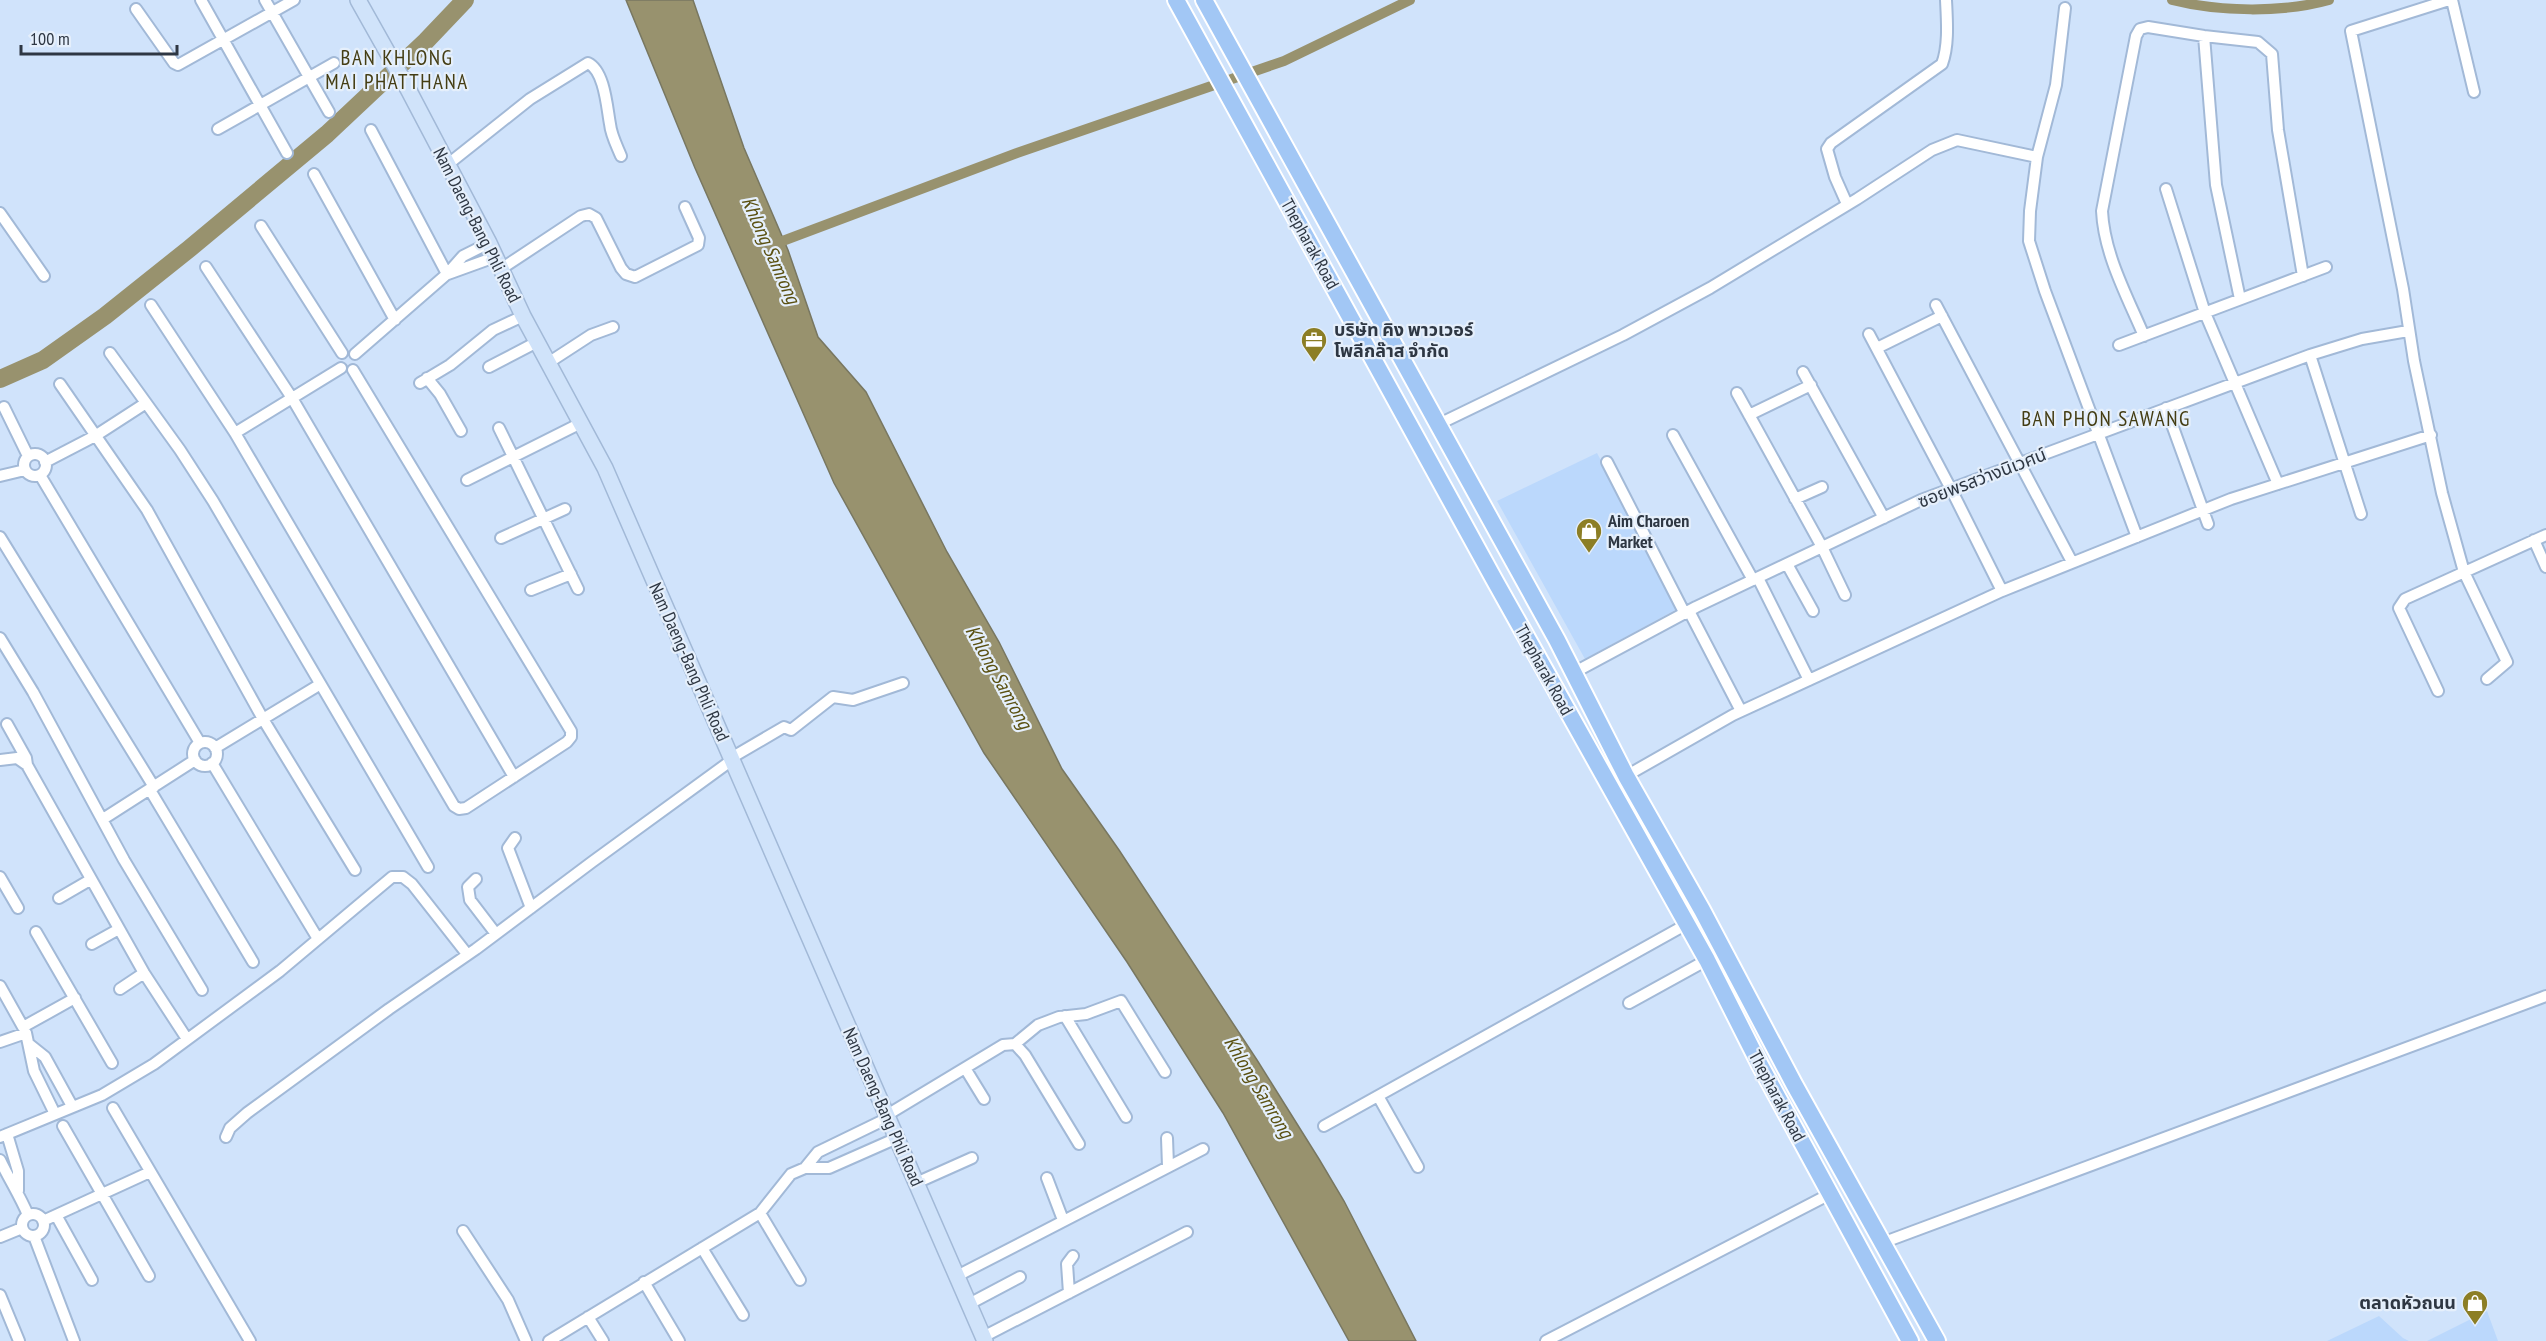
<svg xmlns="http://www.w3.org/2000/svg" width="2546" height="1341" viewBox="0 0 2546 1341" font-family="'PT Sans Narrow','Noto Sans Thai',sans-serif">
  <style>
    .built { fill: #bbd8fc }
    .water { fill: #98926e; stroke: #787761; stroke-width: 1.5 }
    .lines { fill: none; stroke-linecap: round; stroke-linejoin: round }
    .canal { stroke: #98926e; stroke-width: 10 }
    .river { stroke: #98926e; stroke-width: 18 }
    .minor-casing { stroke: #a2b9d7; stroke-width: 14 }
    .secondary-casing { stroke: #a2b9d7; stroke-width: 18 }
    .primary-casing { stroke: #fff; stroke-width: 20 }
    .minor { stroke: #fff; stroke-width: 10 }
    .secondary { stroke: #d0e3fa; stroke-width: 15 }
    .primary { stroke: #a2c7f5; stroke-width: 16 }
    .labels { text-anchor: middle; stroke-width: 4.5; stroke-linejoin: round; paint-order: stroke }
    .street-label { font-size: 18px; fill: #2e3743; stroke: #e5effb }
    .poi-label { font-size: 18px; font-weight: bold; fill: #2e3743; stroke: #e5effb; text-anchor: start }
    .water-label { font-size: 20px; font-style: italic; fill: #5a5011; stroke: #e5effb }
    .quarter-label { font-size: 21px; letter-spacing: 1.5px; fill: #443d13; stroke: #e5effb }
  </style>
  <rect width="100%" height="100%" fill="#d0e3fb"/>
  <path class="built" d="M1597 453 1679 608 1585 659 1497 501Z
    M2487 1311 2498 1341H2427Z
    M2379 1316 2403 1338 2409 1341H2327Z"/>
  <path class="water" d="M626 0H693L744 148 788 250 818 337 866 392 947 552 999 642 1062 769 1119 850 1257 1060 1319 1159 1344 1201 1416 1341H1349L1223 1113 1127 962 984 753 834 483 695 168Z"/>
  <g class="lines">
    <path class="canal" d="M2172 0C2219 12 2283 13 2329 0
      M772 245 1017 153 1284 61 1410 0"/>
    <path class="river" d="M0 379 43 360 105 316 189 249 327 134 426 41 465 0"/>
    <g class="minor-casing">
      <path id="minor" d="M201 0 287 153
        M265 0 329 112
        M2449 0 2351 31 2403 289 2414 361 2442 493 2464 572 2507 662 2487 679
        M2452 0 2474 92
        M2065 8 2056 85 2037 157 2030 211 2029 241 2045 291 2137 537
        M136 9 174 63 178 65 294 0
        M2204 36 2216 185 2240 299
        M218 129 334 63
        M371 130 447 274
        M447 165 530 99 588 63C605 71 607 109 610 124 611 135 617 146 621 156
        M314 174 395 320
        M2166 189 2205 313 2278 484
        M1847 204 1835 177 1827 149 1831 143 1942 64C1949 45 1947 21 1946 0
        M0 213 44 276
        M261 226 342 353
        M206 267 292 398 514 777
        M501 269 581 216 589 214 596 218 621 268 626 274 635 277 698 245 699 238 685 207
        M448 274 495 257
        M151 305 235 433 454 806 459 809 466 808 567 742 571 737V731L353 370
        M1936 305 2072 562
        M1869 334 1951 489 2002 591
        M2144 336C2127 296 2104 254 2102 211L2136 36 2140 29 2148 27 2204 36 2258 42 2272 54 2278 130 2303 276
        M2119 345 2326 267
        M1877 348 1942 316
        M110 353 180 450 213 501 428 867
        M355 354 447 274 463 256 489 243
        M2310 355 2361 514
        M548 363 591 335 613 327
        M489 367 537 342
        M1803 372 1884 518
        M427 378 440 394 461 431
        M420 383 450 365 493 330 523 316
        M60 384 147 510 263 719 355 870
        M1737 393 1822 547 1845 595
        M4 407 28 456
        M2166 408 2208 524
        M1749 415 1811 385
        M1439 424 1623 335 1710 288 1857 199 1932 150 1957 140 2037 157
        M499 428 578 589
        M235 433 341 368
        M1673 435 1753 580
        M24 465a11 11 0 1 1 22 0a11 11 0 1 1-22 0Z
        M45 462 95 436 146 403
        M1607 462 1685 614
        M40 475 200 743
        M0 476 25 470
        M467 480 581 423
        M1795 499 1822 487
        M0 537 154 787
        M501 538 565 509
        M2534 540 2546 567
        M1787 564 1813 611
        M1758 578 1809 680
        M531 590 571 574
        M1689 611 1741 711
        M0 638 33 692 124 860 202 990
        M1575 672 1696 607 1921 500 2310 355 2362 339 2408 331
        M2438 691 2399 608 2405 599 2546 535
        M7 724 26 758 27 765
        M193 754a12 12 0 1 1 24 0a12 12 0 1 1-24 0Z
        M215 748 319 685
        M731 758 784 727 791 730 833 697 853 700 903 683
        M0 760 17 758 27 765 144 973 187 1039
        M212 763 318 939
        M1626 776 1733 715 2002 591 2231 499 2431 435
        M150 790 253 962
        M103 819 195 760
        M515 838 508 848 531 908
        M0 877 18 908
        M476 879 468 887 470 900 496 934
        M59 898 90 880
        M36 932 112 1063
        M92 944 119 929
        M0 986 23 1027 75 998
        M120 989 144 973
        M1629 1003 1707 960
        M1065 1016 1126 1117
        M0 1042 26 1033 34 1071 55 1114
        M1015 1044 1038 1025 1059 1017 1086 1014 1121 1001 1165 1072
        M30 1045 45 1057 72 1106
        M965 1068 984 1099
        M1378 1096 1418 1167
        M113 1108 250 1341
        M887 1115 1003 1045 1015 1044 1025 1055 1079 1144
        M63 1126 149 1276
        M1324 1126 1687 924
        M7 1134 18 1171V1191
        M0 1137 102 1095 154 1064 280 971 392 877H403L412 884 467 954
        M226 1137 230 1128 247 1113 389 1009 476 949 592 862 732 760
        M1167 1138 1168 1166
        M0 1160C9 1179 20 1196 28 1215
        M805 1168H829L897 1138
        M1047 1178 1063 1220
        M916 1183 972 1158
        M760 1213 800 1280
        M22 1225a11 11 0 1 1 22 0a11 11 0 1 1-22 0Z
        M56 1215 92 1280
        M43 1221 150 1172
        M463 1231 508 1300 526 1341
        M34 1236 74 1341
        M0 1237 22 1228
        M1882 1243 2546 996
        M702 1248 743 1315
        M957 1276 1203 1149
        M644 1282 679 1341
        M1069 1293 1067 1264 1073 1256
        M0 1295 19 1341
        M969 1304 1020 1277
        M588 1317 603 1341
        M983 1337 1187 1232
        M549 1341 760 1213 791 1174 805 1168 818 1152 888 1118
        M1546 1341 1830 1194"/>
    </g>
    <g class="secondary-casing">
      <path id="secondary" d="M358 0 408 89 489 243 523 316 605 468 985 1341"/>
    </g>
    <g class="primary-casing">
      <path id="primary" d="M1176 0 1495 581 1707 960 1760 1065 1910 1341
        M1204 0 1557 640 1626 776 1702 910 1794 1084 1937 1341"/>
    </g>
    <use href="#minor" class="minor"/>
    <use href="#secondary" class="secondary"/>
    <use href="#primary" class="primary"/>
  </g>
  <defs>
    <g id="office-pin" transform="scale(1.35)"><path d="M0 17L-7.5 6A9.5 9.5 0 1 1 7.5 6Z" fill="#8c7e25" stroke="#e5effb"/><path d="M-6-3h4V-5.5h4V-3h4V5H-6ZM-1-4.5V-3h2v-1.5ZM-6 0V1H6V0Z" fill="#fff"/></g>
    <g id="shop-pin" transform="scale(1.35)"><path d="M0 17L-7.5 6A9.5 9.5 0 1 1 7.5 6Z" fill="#8c7e25" stroke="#e5effb"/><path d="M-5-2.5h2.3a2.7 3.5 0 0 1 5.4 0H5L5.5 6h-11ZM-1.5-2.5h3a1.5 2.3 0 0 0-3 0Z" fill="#fff"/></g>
  </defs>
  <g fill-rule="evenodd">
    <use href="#office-pin" x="1314" y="340"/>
    <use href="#shop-pin" x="1589" y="531"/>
    <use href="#shop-pin" x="2475" y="1303"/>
  </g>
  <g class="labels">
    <g class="street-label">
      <text transform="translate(477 225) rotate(63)" y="6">Nam Daeng-Bang Phli Road</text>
      <text transform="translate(1310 244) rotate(61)" y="6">Thepharak Road</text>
      <text transform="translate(1982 478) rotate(-21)" y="6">ซอยพรสว่างนิเวศน์</text>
      <text transform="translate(689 662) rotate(66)" y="6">Nam Daeng-Bang Phli Road</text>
      <text transform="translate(1544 670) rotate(61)" y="6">Thepharak Road</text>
      <text transform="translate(1777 1096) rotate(62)" y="6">Thepharak Road</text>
      <text transform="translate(883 1107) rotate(66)" y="6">Nam Daeng-Bang Phli Road</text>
    </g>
    <g class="poi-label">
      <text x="1334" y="336">บริษัท คิง พาวเวอร์<tspan x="1334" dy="21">โพลีกล๊าส จำกัด</tspan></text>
      <text x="1608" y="527">Aim Charoen<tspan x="1608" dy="21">Market</tspan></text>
      <text x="2456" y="1309" text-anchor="end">ตลาดหัวถนน</text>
    </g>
    <g class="water-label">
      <text transform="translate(771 250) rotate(66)" y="7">Khlong Samrong</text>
      <text transform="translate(999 677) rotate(61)" y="7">Khlong Samrong</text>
      <text transform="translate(1259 1087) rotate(59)" y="7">Khlong Samrong</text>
    </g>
    <g class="quarter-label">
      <text x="397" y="65">BAN KHLONG<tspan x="397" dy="24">MAI PHATTHANA</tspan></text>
      <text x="2106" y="426">BAN PHON SAWANG</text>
    </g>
  </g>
  <path d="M21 45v9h156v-9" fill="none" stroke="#2e3743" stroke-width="3"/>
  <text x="30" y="45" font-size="18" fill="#2e3743" stroke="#e5effb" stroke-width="4.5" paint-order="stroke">100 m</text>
</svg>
